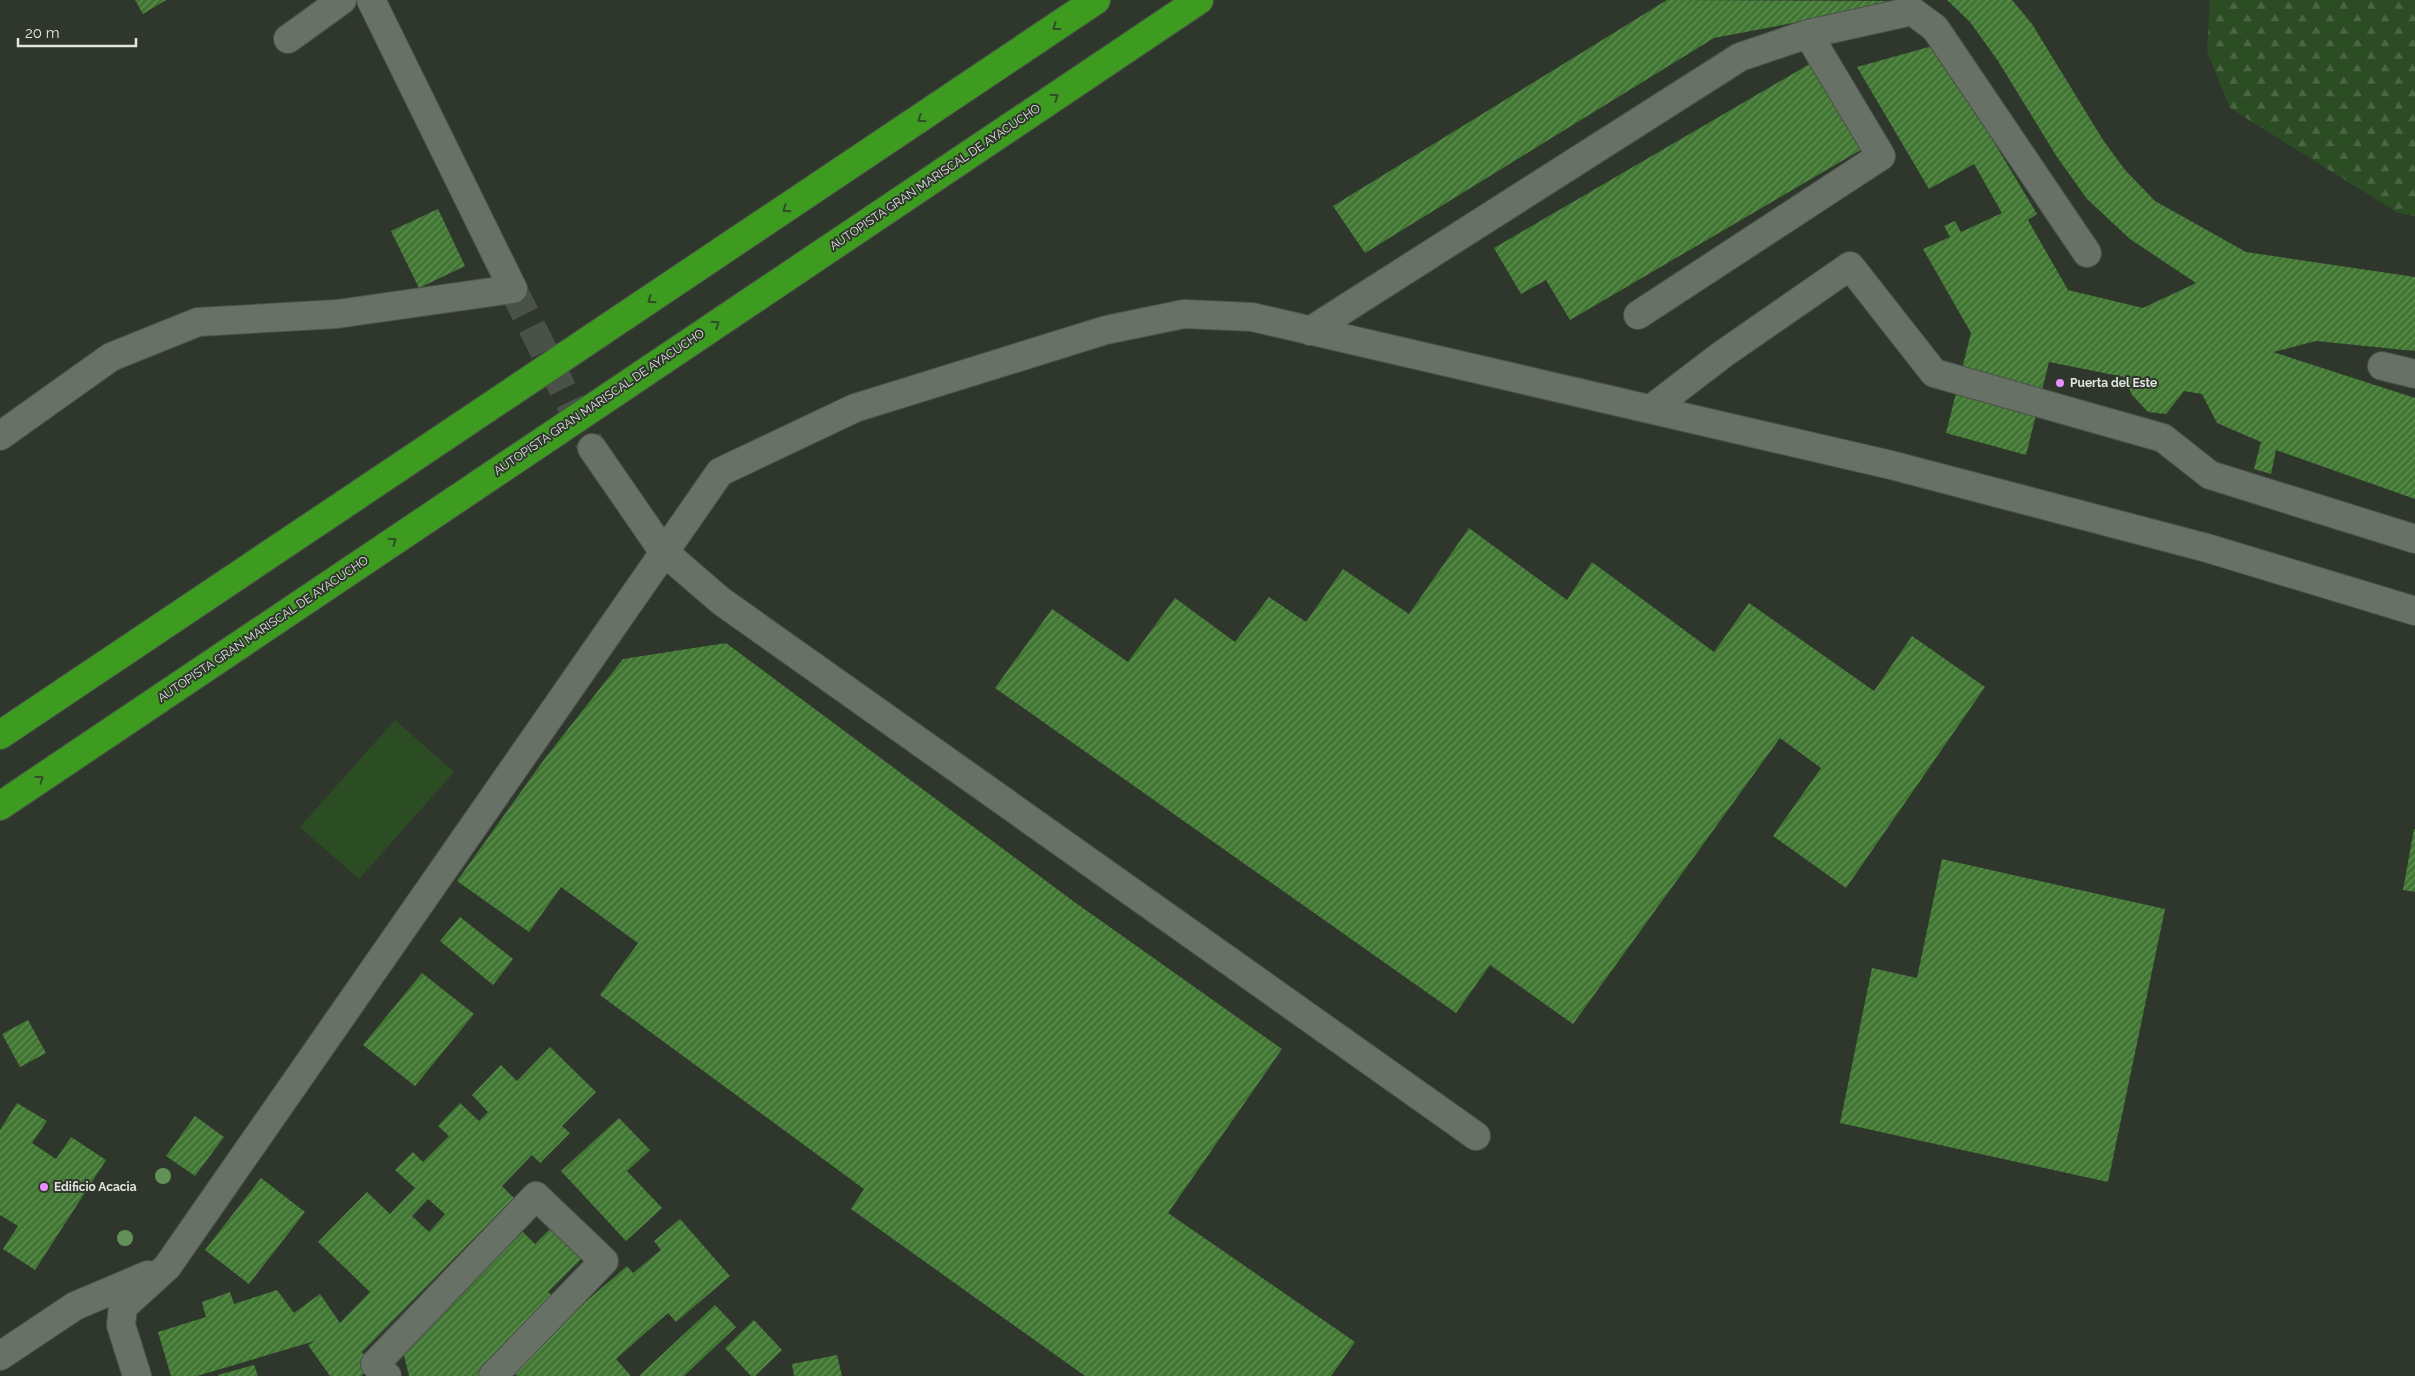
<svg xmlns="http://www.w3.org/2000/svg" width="2415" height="1376" viewBox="0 0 2415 1376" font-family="Raleway,sans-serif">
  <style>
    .grass { fill: #2c4c24 }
    .forest { fill: url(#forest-firs) }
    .building { fill: url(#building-hatch); fill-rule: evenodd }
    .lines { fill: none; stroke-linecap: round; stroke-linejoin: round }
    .minor-tunnel { stroke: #4a5148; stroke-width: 28; stroke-dasharray: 28 14; stroke-linecap: butt }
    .minor-casing { stroke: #4b524a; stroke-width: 30 }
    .highway-casing { stroke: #4b524a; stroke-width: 30 }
    .minor { stroke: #687165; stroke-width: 28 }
    .highway { stroke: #3d9c20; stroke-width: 28 }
    .tree { fill: #639058 }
    .oneway { stroke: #324b2a }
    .poi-dot { fill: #e98efe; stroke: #2f372d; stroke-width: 2 }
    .labels { text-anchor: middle; stroke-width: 4; stroke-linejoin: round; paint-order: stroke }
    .street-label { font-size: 12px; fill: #e0e5df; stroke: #2f372d }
    .poi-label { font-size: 12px; font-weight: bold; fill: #e0e5df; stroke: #2f372d; text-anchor: start }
  </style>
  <defs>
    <pattern id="forest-firs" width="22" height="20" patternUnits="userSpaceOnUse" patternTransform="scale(1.25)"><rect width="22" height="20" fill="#2c4c24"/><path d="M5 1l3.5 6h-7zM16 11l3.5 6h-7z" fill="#4a6643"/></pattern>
    <pattern id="building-hatch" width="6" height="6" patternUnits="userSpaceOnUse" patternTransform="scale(1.25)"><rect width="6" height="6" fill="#407632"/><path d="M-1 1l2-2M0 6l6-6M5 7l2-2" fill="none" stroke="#649059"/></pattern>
  </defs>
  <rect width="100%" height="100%" fill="#2f372d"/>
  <path class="grass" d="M395 720 454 772 359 879 300 827Z"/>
  <path class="forest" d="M2210 0H2415V216L2398 213 2230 108 2207 51Z"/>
  <path class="building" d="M135 0H166L143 14Z
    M1667 0 1909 1 1714 38 1365 253 1333 206Z
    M1947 0H2012L2032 24 2103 140 2125 170 2155 201 2246 252 2415 277V351L2316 341 2273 352 2415 398V499L2276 450 2271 474 2254 469 2261 442 2217 423 2202 394 2184 391 2166 414 2148 412 2132 395 2124 377 2049 362 2026 455 1946 433 1971 333 1923 249 1950 237 1944 226 1955 221 1961 232 2002 213 1974 164 1929 189 1857 67 1936 45 2037 214 2028 220 2068 290 2143 308 2196 283 2130 239 2087 199 2057 157 1998 61 1970 22Z
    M1813 62 1864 148 1570 320 1546 280 1521 294 1494 248Z
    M438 209 465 266 419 288 391 231Z
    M1469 528 1567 600 1592 562 1714 652 1749 603 1874 691 1912 636 1985 687 1846 888 1773 836 1821 768 1780 738 1573 1024 1490 965 1456 1013 995 688 1052 609 1128 662 1175 598 1235 642 1269 597 1306 622 1343 569 1409 614Z
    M726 643 1073 901 1282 1049 1168 1213 1355 1342 1331 1376H1085L851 1209 864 1189 600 995 638 943 561 887 529 932 457 881 543 761 623 659Z
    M2414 829H2415V892L2403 890Z
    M1942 859 2165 909 2108 1182 1840 1123 1872 968 1917 978Z
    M460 917 513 959 493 985 440 941Z
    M422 973 474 1014 415 1086 363 1045Z
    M28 1020 46 1053 20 1067 2 1034Z
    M550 1047 596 1092 562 1126 570 1133 540 1163 532 1155 502 1186 514 1198 362 1352 373 1367 361 1376H330L308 1345 315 1341 197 1376H171L158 1332 206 1317 202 1302 230 1292 234 1304 277 1290 294 1313 320 1294 340 1323 370 1292 318 1242 367 1192 390 1214 415 1188 395 1170 413 1152 423 1162 449 1136 438 1126 460 1103 479 1121 488 1112 472 1095 501 1065 517 1081ZM428 1199 445 1214 429 1232 412 1216Z
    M17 1103 47 1121 32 1143 56 1159 71 1137 106 1160 35 1270 3 1249 18 1226 0 1215V1130Z
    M195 1116 224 1137 195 1176 166 1156Z
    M619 1118 650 1150 627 1171 662 1208 626 1241 561 1171Z
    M261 1178 305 1212 249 1284 205 1250Z
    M680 1219 730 1276 676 1322 668 1313 616 1359 631 1376H517L510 1367 627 1266 633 1273 661 1250 654 1241Z
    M552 1227 583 1257 548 1292 556 1300 482 1376H409L402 1347 467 1287 523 1232 535 1244Z
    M715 1305 736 1327 684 1376H639Z
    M754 1320 782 1350 755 1376H751L725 1348Z
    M837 1355 842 1376H794L792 1364Z
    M254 1365 258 1376H218V1375Z"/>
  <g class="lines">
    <path class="minor-tunnel" d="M513 289 592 448"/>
    <g class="minor-casing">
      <path id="minor" d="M288 39 342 0
        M1638 315 1881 156 1808 34
        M1310 331 1740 57 1808 34 1912 11 1935 28 2087 253
        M2382 366 2415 374
        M1651 409 1723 354 1850 266 1934 373 2163 438 2210 475 2415 539
        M0 436 111 357 198 322 337 314 513 289 371 0
        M592 448 663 551 721 601 1476 1136
        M0 1356 75 1306 148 1275
        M137 1376 121 1325 123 1307 167 1267 720 472 855 408 1106 330 1184 314 1252 317 1891 465 2207 548 2415 611
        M387 1376 375 1364 536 1196 604 1261 493 1376"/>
    </g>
    <g class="highway-casing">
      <path id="highway" d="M0 735 1096 0
        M0 806 1199 0"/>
    </g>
    <use href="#minor" class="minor"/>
    <use href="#highway" class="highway"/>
  </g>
  <g class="tree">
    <circle cx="163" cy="1176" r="8"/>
    <circle cx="125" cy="1238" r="8"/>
  </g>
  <defs><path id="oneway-chevron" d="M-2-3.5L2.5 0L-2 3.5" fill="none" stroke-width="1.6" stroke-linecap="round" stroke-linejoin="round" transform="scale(1.25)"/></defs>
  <g class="oneway">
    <use href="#oneway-chevron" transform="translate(1056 27) rotate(146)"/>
    <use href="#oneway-chevron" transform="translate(1055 97) rotate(-34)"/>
    <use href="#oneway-chevron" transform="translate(921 119) rotate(146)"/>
    <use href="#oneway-chevron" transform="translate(786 209) rotate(146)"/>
    <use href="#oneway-chevron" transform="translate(651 300) rotate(146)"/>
    <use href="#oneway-chevron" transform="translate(716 324) rotate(-34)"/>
    <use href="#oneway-chevron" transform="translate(393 541) rotate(-34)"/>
    <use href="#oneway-chevron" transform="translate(40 779) rotate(-34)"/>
  </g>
  <g class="poi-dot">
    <circle cx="2060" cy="383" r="5"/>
    <circle cx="44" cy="1187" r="5"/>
  </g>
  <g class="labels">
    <g class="street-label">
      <text transform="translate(935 177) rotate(-34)" y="4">AUTOPISTA GRAN MARISCAL DE AYACUCHO</text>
      <text transform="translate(599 402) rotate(-34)" y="4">AUTOPISTA GRAN MARISCAL DE AYACUCHO</text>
      <text transform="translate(263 629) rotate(-34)" y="4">AUTOPISTA GRAN MARISCAL DE AYACUCHO</text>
    </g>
    <g class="poi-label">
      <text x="2070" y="387">Puerta del Este</text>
      <text x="54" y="1191">Edificio Acacia</text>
    </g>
  </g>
  <path d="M18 38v8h118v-8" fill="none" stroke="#e0e5df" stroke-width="2.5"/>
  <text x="25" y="38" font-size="15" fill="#e0e5df" stroke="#2f372d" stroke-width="4" paint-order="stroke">20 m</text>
</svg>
